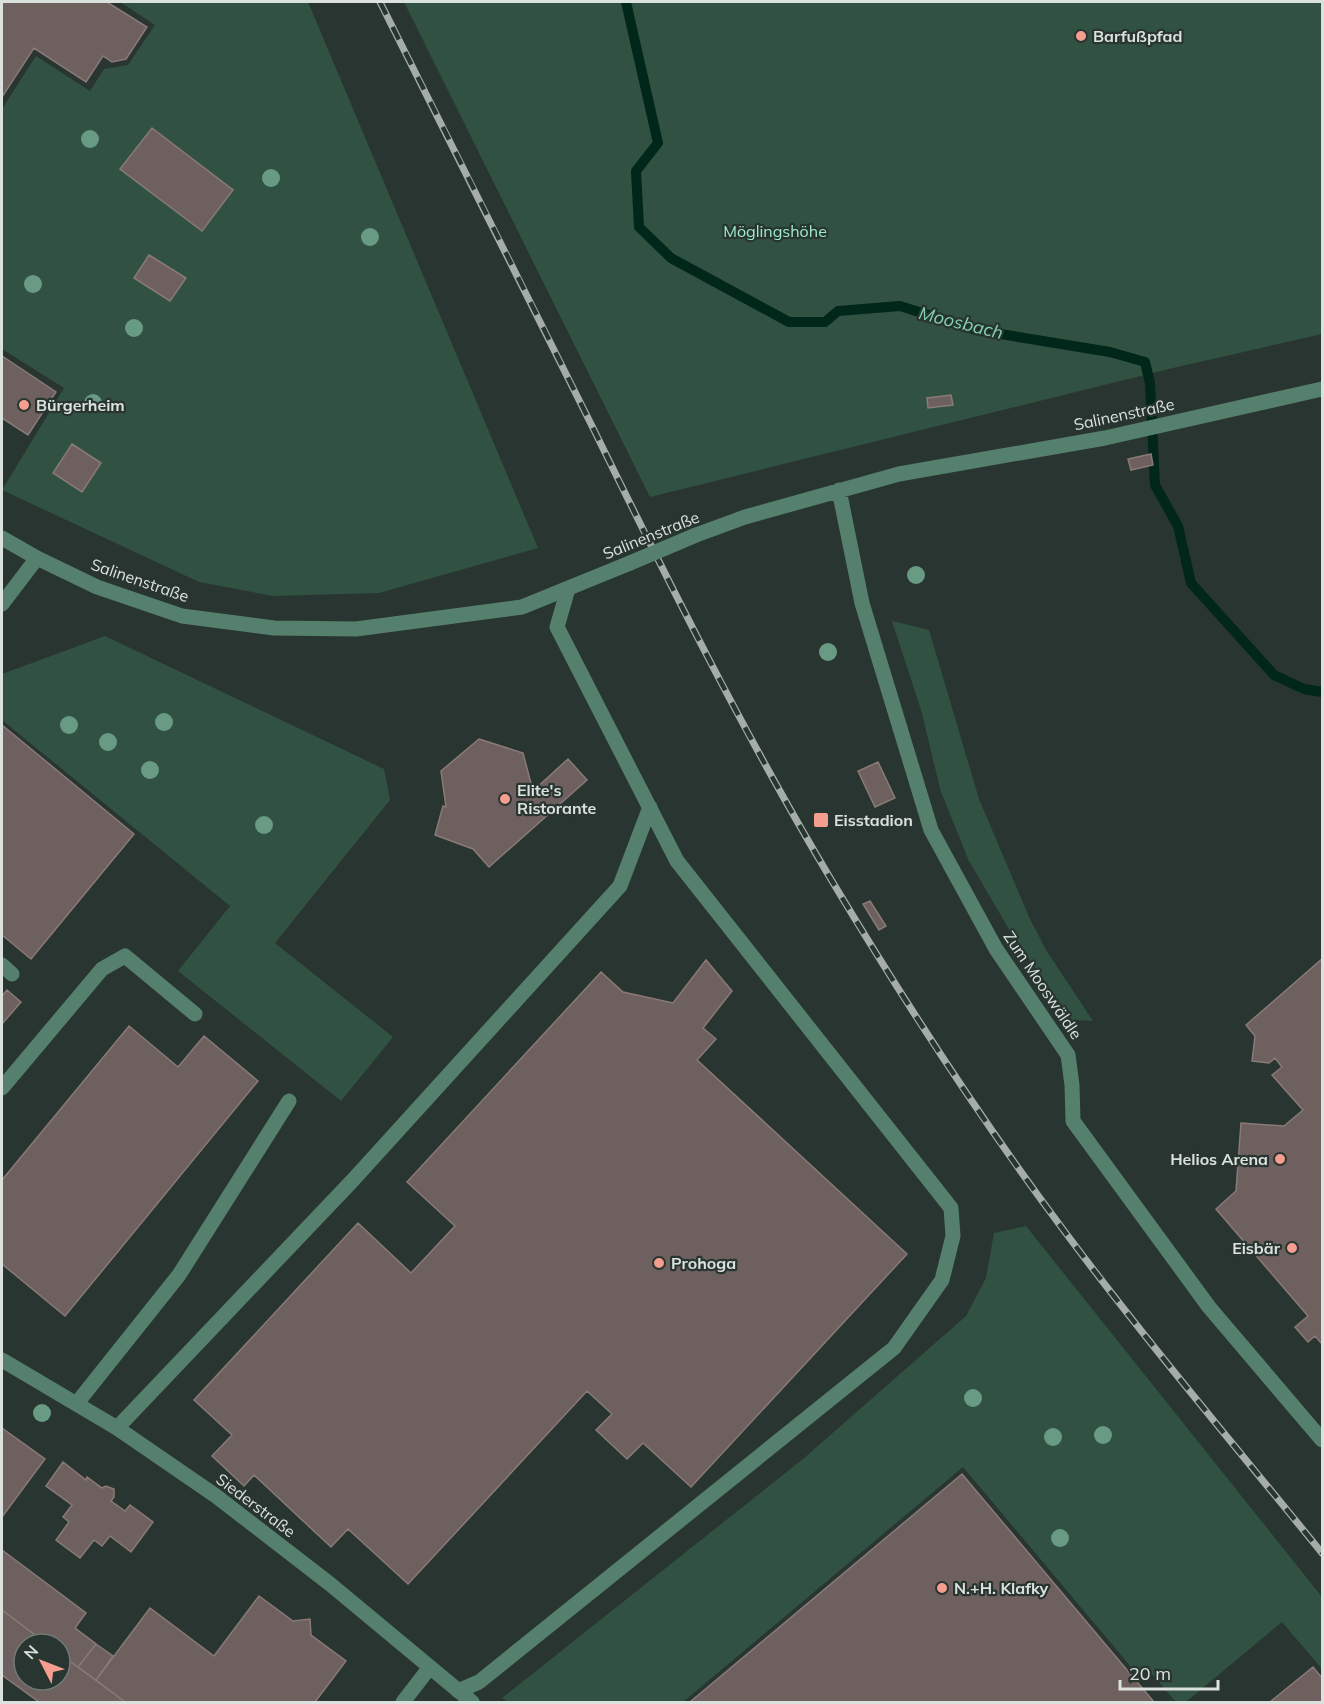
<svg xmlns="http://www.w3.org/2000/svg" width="1324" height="1704" viewBox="0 0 1324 1704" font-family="Mulish,sans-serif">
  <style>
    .green { fill: #315143 }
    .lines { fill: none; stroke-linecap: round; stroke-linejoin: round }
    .stream { stroke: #002719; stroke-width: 10 }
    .building { fill: #6e605e; stroke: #897a77; stroke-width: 1.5 }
    .minor { stroke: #55806d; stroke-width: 15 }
    .rail-casing { stroke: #a4ada8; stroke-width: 7 }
    .rail { stroke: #293530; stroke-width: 4.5; stroke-dasharray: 14; stroke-linecap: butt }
    .minor-bridge { stroke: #55806d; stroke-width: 15 }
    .tree { fill: #689a84 }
    .poi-dot { fill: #f59d8e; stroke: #293530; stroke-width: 2 }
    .labels { text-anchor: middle; stroke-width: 4.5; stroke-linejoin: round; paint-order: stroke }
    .poi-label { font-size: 16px; font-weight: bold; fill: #dbe2de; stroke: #293530; text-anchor: start }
    .park-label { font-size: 16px; fill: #9becc9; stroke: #293530 }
    .street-label { font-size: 16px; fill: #dbe2de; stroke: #293530 }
    .water-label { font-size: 18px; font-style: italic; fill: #81d2b0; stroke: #293530 }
  </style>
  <rect width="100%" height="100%" fill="#293530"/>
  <path class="green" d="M120 2H308L538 548 379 593 273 596 199 582 2 490 64 388 2 349V109L36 56 90 91 104 69 128 65 155 25Z
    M404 2H1322V334L1173 368 650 497Z
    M892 621 929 630 979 799 1029 917 1046 950 1093 1021 1072 1020 1013 936 969 861 941 792 921 710Z
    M105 636 384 769 390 800 275 943 393 1037 341 1101 178 971 230 906 2 720V674Z
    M1026 1226 1322 1597V1669L1282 1622 1186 1702H1176L1145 1666 1136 1673 963 1467 683 1702H508L502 1698 803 1459 966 1316 986 1278 994 1233Z"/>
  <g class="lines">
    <path class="stream" d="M626 2 658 143 636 171 639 227 671 258 789 322H825L838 311 900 306 976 330 1110 352 1145 362 1150 383 1155 485 1178 526 1191 583 1274 675 1304 689 1322 692"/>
  </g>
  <path class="building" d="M2 2H107L147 27 126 59 112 62 103 56 86 82 34 48 2 97Z
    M152 128 233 190 202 231 120 169Z
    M149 255 186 278 170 301 134 278Z
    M2 356 56 392 28 435 2 418Z
    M951 395 953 405 928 408 927 398Z
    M72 444 101 463 82 492 53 473Z
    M1151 454 1153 465 1131 470 1128 459Z
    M2 725 134 834 31 959 2 935Z
    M479 739 523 753 533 791 568 759 587 780 489 867 473 849 435 835 443 806 446 807 441 771Z
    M878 762 895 798 875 807 858 771Z
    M870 901 886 926 879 930 863 904Z
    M1322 959V1344L1315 1336 1308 1342 1295 1327 1308 1316 1216 1209 1236 1191 1241 1123 1284 1126 1303 1110 1272 1075 1282 1067 1275 1058 1269 1063 1252 1061 1255 1036 1246 1025Z
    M706 960 732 991 703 1028 716 1039 697 1060 907 1254 691 1487 643 1443 627 1459 596 1430 612 1414 587 1391 408 1584 348 1529 331 1547 254 1475 244 1486 212 1456 232 1435 194 1400 358 1223 411 1273 455 1226 407 1182 601 972 623 992 673 1003Z
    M7 990 21 1002 2 1024V996Z
    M129 1026 178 1067 204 1036 258 1081 65 1316 2 1264V1180Z
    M2 1428 45 1459 2 1517Z
    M63 1462 86 1480 87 1477 102 1488 106 1486 114 1489V1497L111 1501 125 1511 130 1505 153 1522 131 1552 110 1536 102 1546 94 1540 80 1558 56 1540 69 1522 63 1517 72 1505 46 1486Z
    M962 1474 1154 1702H690Z
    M2 1550 86 1613 75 1628 96 1644 78 1667 60 1654V1644H47L2 1610Z
    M259 1596 293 1621 310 1619 311 1635 346 1661 315 1702H125L96 1680 150 1608 214 1656Z
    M2 1610 47 1644H24V1680H60V1654L125 1702H39L2 1675Z
    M96 1644 113 1656 96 1680 78 1667Z
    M1313 1667 1322 1678V1702H1270Z"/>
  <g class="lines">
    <path class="minor" d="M839 490 862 603 931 830 996 949 1068 1055 1072 1085 1073 1121 1209 1307 1322 1440
      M696 535 745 517 899 474 1105 438 1322 389
      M2 538 37 558 97 587 182 616 274 628 356 629 522 607 630 563
      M2 604 37 558
      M2 965 12 974
      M2 1088 102 969 125 956 195 1014
      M2 1360 117 1428 216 1496 330 1584 472 1702
      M77 1403 179 1275 289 1101
      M117 1428 353 1180 620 886 650 807
      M458 1691 479 1682 894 1348 942 1280 953 1236 951 1208 677 861 557 627 568 589
      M403 1702 430 1667"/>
    <g class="rail-casing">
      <path id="rail" d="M380 2C451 143 522 285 593 428 668 581 744 734 832 881 904 1001 981 1120 1065 1232 1147 1342 1236 1447 1322 1553"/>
    </g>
    <use href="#rail" class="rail"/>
    <path class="minor-bridge" d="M630 563 696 535"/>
  </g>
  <g class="tree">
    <circle cx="90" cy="139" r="9"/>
    <circle cx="271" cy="178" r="9"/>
    <circle cx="370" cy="237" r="9"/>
    <circle cx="33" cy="284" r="9"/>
    <circle cx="134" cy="328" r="9"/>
    <circle cx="93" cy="403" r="9"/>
    <circle cx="916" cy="575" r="9"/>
    <circle cx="828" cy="652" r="9"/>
    <circle cx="164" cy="722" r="9"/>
    <circle cx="69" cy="725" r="9"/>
    <circle cx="108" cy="742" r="9"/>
    <circle cx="150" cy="770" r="9"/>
    <circle cx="264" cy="825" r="9"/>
    <circle cx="973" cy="1398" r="9"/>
    <circle cx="42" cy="1413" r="9"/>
    <circle cx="1103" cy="1435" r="9"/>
    <circle cx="1053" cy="1437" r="9"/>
    <circle cx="1060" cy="1538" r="9"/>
  </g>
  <g class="poi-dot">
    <circle cx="1081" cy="36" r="6"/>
    <circle cx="24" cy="405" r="6"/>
    <circle cx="505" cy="799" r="6"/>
    <rect x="813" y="812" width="16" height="16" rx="3"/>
    <circle cx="1280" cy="1159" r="6"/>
    <circle cx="1292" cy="1248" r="6"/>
    <circle cx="659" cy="1263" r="6"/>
    <circle cx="942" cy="1588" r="6"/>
  </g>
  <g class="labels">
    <g class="poi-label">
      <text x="1093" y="42">Barfußpfad</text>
      <text x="36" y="411">Bürgerheim</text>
      <text x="517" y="796">Elite's<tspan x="517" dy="18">Ristorante</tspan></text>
      <text x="834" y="826">Eisstadion</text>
      <text x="1268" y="1165" text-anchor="end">Helios Arena</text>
      <text x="1280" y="1254" text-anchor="end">Eisbär</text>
      <text x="671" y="1269">Prohoga</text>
      <text x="954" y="1594">N.+H. Klafky</text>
    </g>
    <g class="park-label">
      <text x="775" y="237">Möglingshöhe</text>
    </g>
    <g class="street-label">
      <text transform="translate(1124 414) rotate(-12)" y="6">Salinenstraße</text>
      <text transform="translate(651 535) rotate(-22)" y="6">Salinenstraße</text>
      <text transform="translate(140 580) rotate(19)" y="6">Salinenstraße</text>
      <text transform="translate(1043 985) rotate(56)" y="6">Zum Mooswäldle</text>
      <text transform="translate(256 1505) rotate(37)" y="6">Siederstraße</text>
    </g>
    <g class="water-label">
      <text transform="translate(961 323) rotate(14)" y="6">Moosbach</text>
    </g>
  </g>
  <rect width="1324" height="1704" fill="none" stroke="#dbe2de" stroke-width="6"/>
  <g transform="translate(42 1662) rotate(312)"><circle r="28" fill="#293530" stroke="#707a76" stroke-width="1.5"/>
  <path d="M0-4.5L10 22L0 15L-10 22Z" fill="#f59d8e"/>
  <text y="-9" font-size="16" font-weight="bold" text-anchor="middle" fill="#dbe2de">N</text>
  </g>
  <path d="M1120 1680v9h98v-9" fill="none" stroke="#dbe2de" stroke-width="3"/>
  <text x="1129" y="1680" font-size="18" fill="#dbe2de" stroke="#293530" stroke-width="4.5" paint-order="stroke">20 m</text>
</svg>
